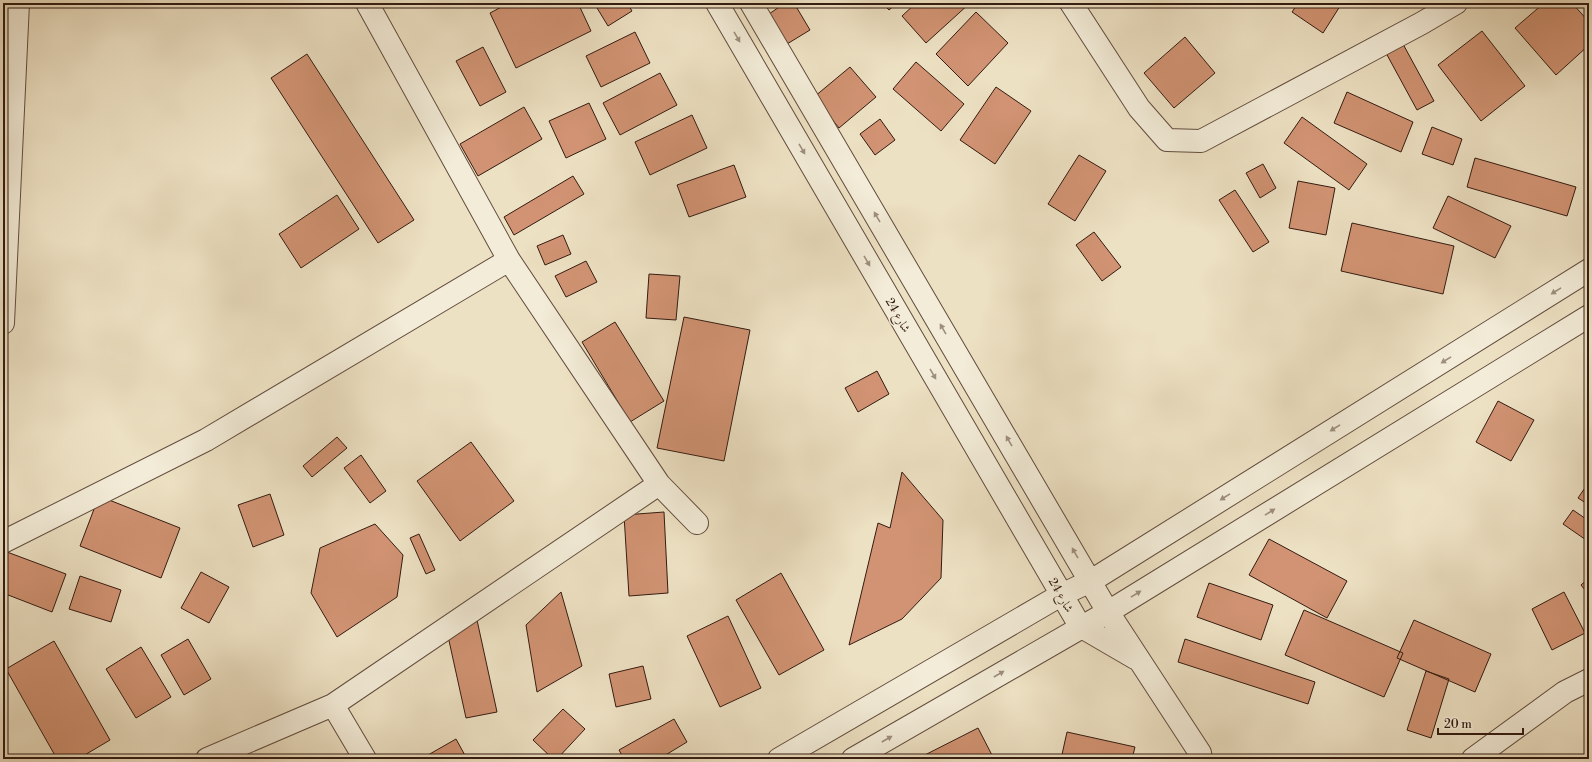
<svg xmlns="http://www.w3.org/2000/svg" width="1592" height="762" viewBox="0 0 1592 762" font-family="'Libre Bodoni',Amiri,serif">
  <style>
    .building { fill: #d19373; stroke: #341b11 }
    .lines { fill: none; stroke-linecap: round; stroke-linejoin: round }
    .minor-casing { stroke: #624c3e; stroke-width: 24 }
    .minor { stroke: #f3ecd8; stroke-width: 22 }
    .oneway { fill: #9d8e7e }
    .labels { text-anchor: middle; stroke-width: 3; stroke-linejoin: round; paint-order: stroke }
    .street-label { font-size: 12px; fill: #341b11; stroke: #f3ecd8 }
  </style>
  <rect width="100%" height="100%" fill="#ede1c3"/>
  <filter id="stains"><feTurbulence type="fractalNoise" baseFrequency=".005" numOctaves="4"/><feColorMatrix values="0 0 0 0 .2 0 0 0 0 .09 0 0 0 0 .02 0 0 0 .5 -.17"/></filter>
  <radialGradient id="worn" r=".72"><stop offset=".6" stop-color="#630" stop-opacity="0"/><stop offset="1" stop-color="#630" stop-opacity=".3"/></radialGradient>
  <path class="building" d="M509 3H578L591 31 516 68 490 13Z
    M594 3H627L632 11 608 26Z
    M785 3H794L810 30 787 44 769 14Z
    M882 3H897L889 10Z
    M916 3H970L926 43 902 16Z
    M1298 3H1342L1323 33 1292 12Z
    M1544 3H1572L1589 22V45L1556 75 1515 28Z
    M976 12 1008 43 968 86 936 54Z
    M1482 31 1525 86 1481 121 1438 65Z
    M635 32 650 63 601 87 586 56Z
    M1185 37 1215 73 1174 108 1144 73Z
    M1403 44 1434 101 1417 110 1386 53Z
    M483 47 506 92 480 106 456 61Z
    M307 54 414 220 378 243 271 78Z
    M916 62 964 104 941 131 893 89Z
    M850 67 876 97 839 128 814 97Z
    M660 73 677 105 620 135 603 103Z
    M996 87 1031 111 995 164 960 140Z
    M1347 92 1413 122 1401 152 1334 123Z
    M589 103 606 139 566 158 549 121Z
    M524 107 542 139 478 176 460 144Z
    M692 115 707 148 650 175 635 142Z
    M1302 117 1367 164 1349 190 1284 143Z
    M880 119 895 140 875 155 860 134Z
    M1432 127 1462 139 1453 165 1422 154Z
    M1079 155 1106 171 1075 221 1048 204Z
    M1475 158 1576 187 1567 216 1467 187Z
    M1263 164 1276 188 1260 198 1246 173Z
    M734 165 746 197 689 217 677 185Z
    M573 176 584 194 514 235 504 217Z
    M1298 181 1335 188 1326 235 1289 228Z
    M1235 190 1269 242 1253 252 1219 200Z
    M337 195 359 229 301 268 279 234Z
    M1448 196 1511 226 1495 258 1433 228Z
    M1352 223 1454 246 1443 294 1341 271Z
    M1094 232 1121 267 1102 281 1076 245Z
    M563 235 571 254 545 265 537 246Z
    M586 261 597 282 566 297 555 276Z
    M649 274 680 276 676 320 646 318Z
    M684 317 750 330 724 461 657 448Z
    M615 322 664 401 630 422 582 342Z
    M877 371 889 394 858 412 845 388Z
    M1498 401 1534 420 1511 461 1476 442Z
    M337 437 347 448 312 477 303 466Z
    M471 442 514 501 460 541 417 481Z
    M361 455 386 491 370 503 344 468Z
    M902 472 943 520 941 578 902 619 849 645 878 523 890 528Z
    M1589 482V505L1578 498Z
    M270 494 284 535 253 547 238 505Z
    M99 496 180 528 161 578 80 546Z
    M1573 510 1589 521V542L1563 524Z
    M664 512 668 593 629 596 624 515Z
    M375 524 403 555 397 597 337 637 311 593 320 548Z
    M419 534 435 570 426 574 410 538Z
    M1269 539 1347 581 1327 618 1249 575Z
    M7 552 66 574 52 612 3 593V564Z
    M201 572 229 587 209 623 181 608Z
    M781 573 824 650 779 675 736 600Z
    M80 576 121 590 111 622 69 609Z
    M1589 578V595L1581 585Z
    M1209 583 1273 605 1261 640 1197 617Z
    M561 592 582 666 537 692 526 625Z
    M1564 592 1585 633 1552 650 1532 609Z
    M1304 610 1403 653 1384 697 1285 655Z
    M728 616 761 688 720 707 687 636Z
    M477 620 497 712 466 718 446 627Z
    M1414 620 1491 654 1475 692 1397 658Z
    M188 639 211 679 184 695 161 655Z
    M1185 639 1315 682 1308 704 1178 662Z
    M54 641 110 740 78 759H57L6 669Z
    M141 647 171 697 136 718 106 669Z
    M643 666 651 699 616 707 609 674Z
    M1426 671 1449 679 1431 738 1407 730Z
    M563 709 585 729 557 759H553L533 740Z
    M674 719 687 742 659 759H624L619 750Z
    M978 728 994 759H917Z
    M1067 732 1135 747 1132 759H1061Z
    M456 739 467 759H421Z"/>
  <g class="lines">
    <g class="minor-casing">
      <path id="minor" d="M367 3 509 260 659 484 697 523
        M717 3 1080 626 1135 658
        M751 3 1108 612 1200 753 1201 759
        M1071 3 1139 108 1167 140 1201 141 1422 23 1456 3
        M3 323 18 3
        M3 542 206 440 509 260
        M333 705 365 759
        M207 759 333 705 659 484
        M779 759 1061 595 1091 581 1589 270
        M853 759 1108 612 1589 316
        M1473 759 1565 692 1589 680"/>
    </g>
    <use href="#minor" class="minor"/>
  </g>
  <defs><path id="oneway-solid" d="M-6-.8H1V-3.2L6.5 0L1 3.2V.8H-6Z"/></defs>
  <g class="oneway">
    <use href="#oneway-solid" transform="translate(737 37) rotate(60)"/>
    <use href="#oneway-solid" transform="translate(802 149) rotate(60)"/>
    <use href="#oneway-solid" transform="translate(877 217) rotate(-120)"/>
    <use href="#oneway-solid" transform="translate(867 261) rotate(60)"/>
    <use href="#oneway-solid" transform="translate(1556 291) rotate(148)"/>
    <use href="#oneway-solid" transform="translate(943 329) rotate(-120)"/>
    <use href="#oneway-solid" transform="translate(1446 360) rotate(148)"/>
    <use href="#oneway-solid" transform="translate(933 374) rotate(60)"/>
    <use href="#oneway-solid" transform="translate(1335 428) rotate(148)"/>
    <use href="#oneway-solid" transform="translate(1009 441) rotate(-120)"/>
    <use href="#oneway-solid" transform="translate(1225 497) rotate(148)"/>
    <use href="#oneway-solid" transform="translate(1270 512) rotate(-32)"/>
    <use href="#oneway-solid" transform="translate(1075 553) rotate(-120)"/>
    <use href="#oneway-solid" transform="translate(1136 594) rotate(-32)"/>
    <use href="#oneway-solid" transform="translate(999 674) rotate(-30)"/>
    <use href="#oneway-solid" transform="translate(887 739) rotate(-30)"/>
  </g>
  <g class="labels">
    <g class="street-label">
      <text transform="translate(898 315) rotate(60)" y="4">شارع 24</text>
      <text transform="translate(1061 595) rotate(60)" y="4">شارع 24</text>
    </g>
  </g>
  <rect width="1592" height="762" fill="none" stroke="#ede1c3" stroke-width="16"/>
  <rect x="4" y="4" width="1584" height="754" fill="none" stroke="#341b11" stroke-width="2"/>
  <rect x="8" y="8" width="1576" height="746" fill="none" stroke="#341b11"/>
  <path d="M1438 728v6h85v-6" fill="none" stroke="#341b11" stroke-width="2"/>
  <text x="1444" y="728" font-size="12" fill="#341b11" stroke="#f3ecd8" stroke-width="3" paint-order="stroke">20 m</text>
  <rect width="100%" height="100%" filter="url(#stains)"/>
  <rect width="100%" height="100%" fill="url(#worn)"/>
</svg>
